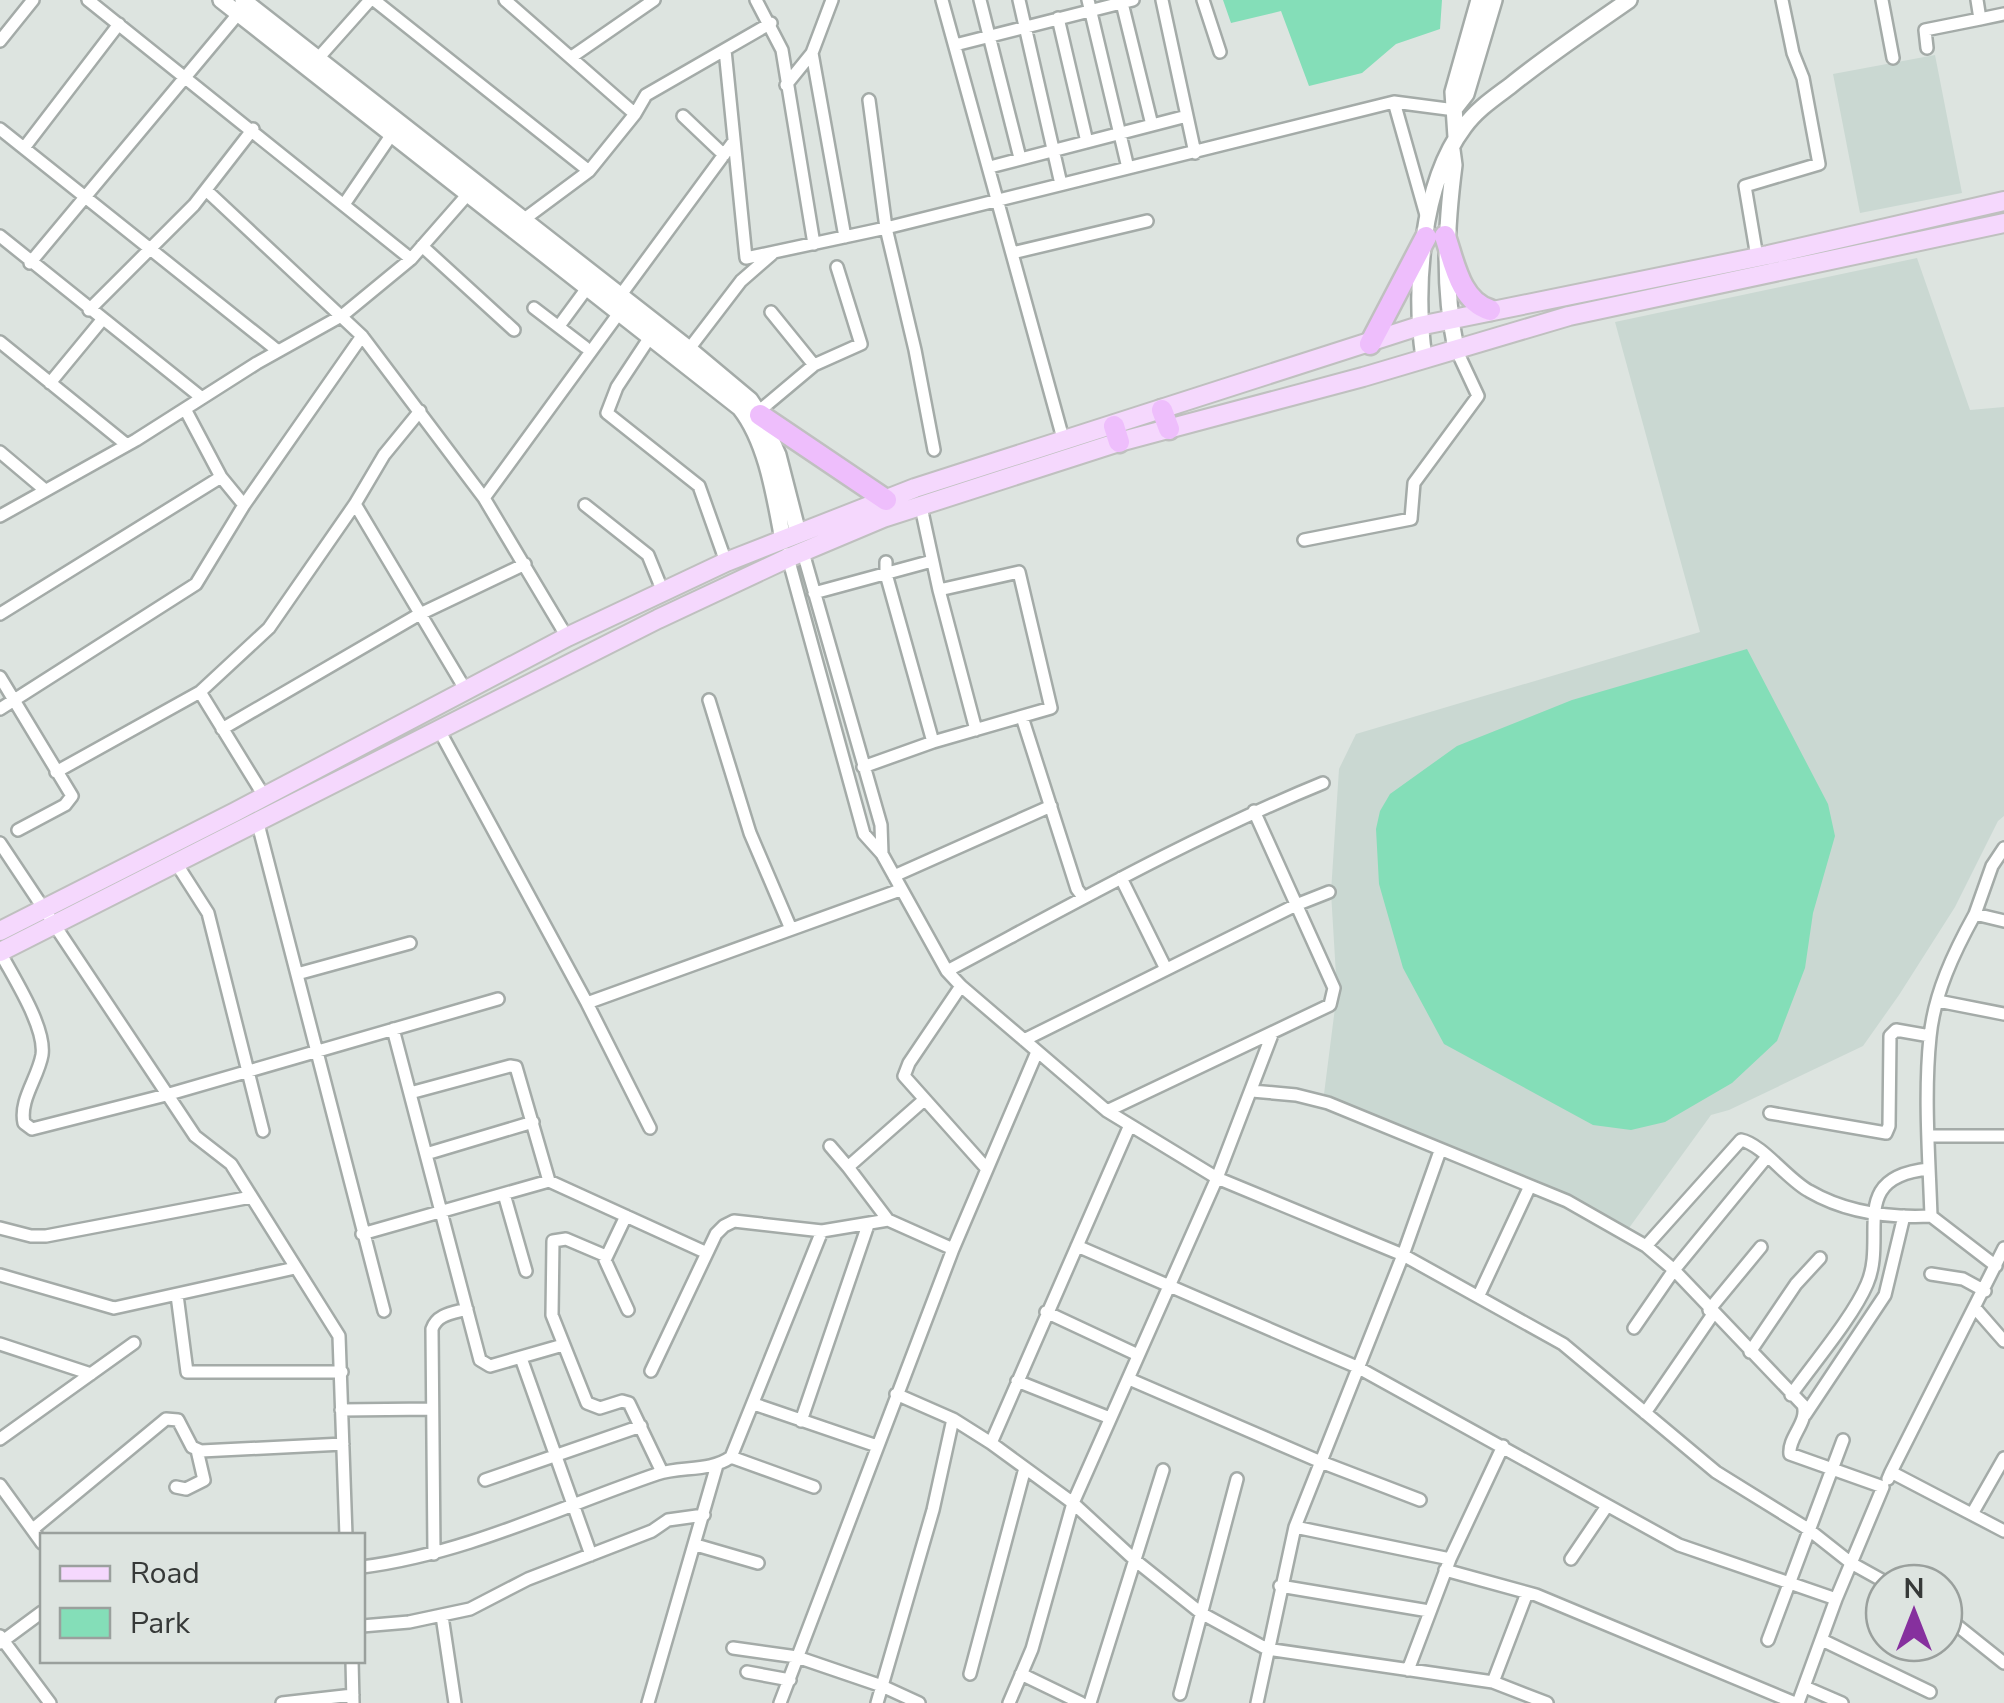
<svg xmlns="http://www.w3.org/2000/svg" width="2004" height="1703" viewBox="0 0 2004 1703" font-family="'Nunito Sans',sans-serif">
  <style>
    .built { fill: #cad8d2 }
    .green { fill: #84deb8 }
    .lines { fill: none; stroke-linecap: round; stroke-linejoin: round }
    .street-casing { stroke: #a4aba8; stroke-width: 16 }
    .secondary-casing { stroke: #a4aba8; stroke-width: 20 }
    .primary-casing { stroke: #bfc0bf; stroke-width: 22 }
    .highway-casing { stroke: #bfc0bf; stroke-width: 25 }
    .street { stroke: #fff; stroke-width: 11 }
    .secondary { stroke: #fff; stroke-width: 15 }
    .primary { stroke: #f5d8fd; stroke-width: 18 }
    .highway { stroke: #eebefc; stroke-width: 20 }
  </style>
  <rect width="100%" height="100%" fill="#dde4e0"/>
  <path class="built" d="M1935 55 1962 193 1860 213 1833 74Z
    M1917 258 1970 410 2004 407V816L1998 821 1955 907 1899 995 1863 1046 1729 1110 1711 1115 1629 1228 1579 1202 1323 1102 1337 992 1331 892 1339 769 1356 734 1700 632 1615 322Z"/>
  <path class="green" d="M1223 0H1442L1440 29 1396 44 1362 73 1309 86 1281 11 1231 23Z
    M1747 649 1828 804 1835 836 1813 913 1805 968 1777 1041 1732 1083 1665 1122 1631 1130 1593 1125 1444 1044 1403 968 1379 884 1376 829 1380 811 1390 794 1457 746 1572 700Z"/>
  <g class="lines">
    <g class="street-casing">
      <path id="street" d="M88 0 411 259
        M374 0 589 171
        M505 0 635 114 646 95 771 23
        M756 0 782 50 814 244
        M942 0 1064 442
        M980 0 1020 158
        M1019 0 1061 184
        M1088 0 1128 168
        M1162 0 1195 153
        M1203 0 1220 52
        M1882 0 1893 58
        M1977 0 1980 19 2004 14
        M1122 3 1152 125
        M1058 18 1087 142
        M0 41 33 0
        M955 45 1133 0
        M1927 48 1925 30 1980 19
        M725 50 746 258 886 228 1394 102 1455 110
        M812 53 845 237
        M573 56 654 0
        M313 64 370 0
        M786 85 812 53 832 0
        M869 100 886 228 915 350 934 450
        M1394 102 1426 215
        M683 116 724 155
        M0 129 278 351
        M24 148 119 24
        M990 167 1187 116
        M206 190 362 336 484 498 567 637
        M345 203 392 134
        M523 220 589 171 635 114
        M0 236 202 398
        M422 246 514 330
        M1012 253 1147 221
        M1757 257 1745 186 1819 164 1803 78 1793 53 1782 0
        M30 263 238 14
        M620 296 734 141
        M534 308 585 347
        M89 310 194 205 253 129
        M559 326 587 288
        M650 337 617 387 607 413 699 486 726 562
        M0 342 127 445
        M689 349 741 281 772 254
        M814 365 861 344 837 267
        M50 383 102 320
        M185 409 221 477 244 505
        M758 412 814 365 771 312
        M0 452 45 490
        M484 498 619 313
        M355 504 465 689
        M585 505 648 555 663 592
        M921 507 939 590 976 730
        M0 516 136 440 257 363 343 315 411 259 468 194
        M1304 540 1411 519 1414 483 1478 396 1456 349
        M802 549 881 825 882 854
        M787 554 864 834 882 854 947 971 961 986 1107 1111 1217 1178 1403 1255 1563 1344 1716 1472 1808 1529 1851 1563 1887 1583
        M886 562V574L933 742
        M814 593 932 561
        M0 614 221 477
        M0 677 72 796 65 805 18 830
        M200 692 269 628 355 504 384 455 420 411
        M709 700 750 833 791 929
        M0 709 196 584 244 505 362 336
        M1022 717 1077 889 1083 897
        M438 728 587 1003 650 1128
        M222 729 418 615 525 564
        M863 767 933 742 1051 708 1019 572 939 590
        M56 772 200 692 264 796
        M258 824 384 1311
        M0 843 195 1136 231 1164 339 1336 346 1536
        M176 863 208 913 263 1131
        M894 876 1051 806
        M1121 878 1166 969
        M1975 914 1992 866 2004 848
        M0 952C13 977 46 1027 42 1055 38 1078 19 1100 24 1123L32 1129 166 1095 498 999
        M947 971C1071 905 1193 836 1323 783
        M297 974 410 943
        M961 986 909 1063 904 1076 987 1169
        M1938 1001 2004 1014
        M587 1003 900 890
        M393 1029 480 1360 490 1366 563 1345
        M1024 1040 1296 905 1329 892
        M1252 1091 1296 1095 1328 1103 1567 1201 1646 1246 1674 1270 1803 1405C1809 1422 1788 1437 1790 1454L1883 1487 1836 1599 1798 1703
        M410 1093 510 1066 516 1067 549 1181
        M924 1100 848 1167 888 1220 953 1249
        M1107 1111 1330 1005 1334 988 1254 811
        M1770 1113 1886 1133 1889 1126 1890 1036 1896 1030 1930 1036
        M1929 1136H2004
        M830 1146 848 1167
        M426 1154 533 1122
        M504 1194 526 1271
        M626 1216 605 1260 628 1310
        M1931 1216C1929 1157 1924 1095 1930 1037 1934 994 1954 952 1975 914L2004 921
        M0 1228 31 1236H46L251 1197
        M362 1234 549 1181 707 1253
        M1077 1246 1357 1367 1679 1545 1836 1599
        M1646 1246 1741 1140C1762 1144 1788 1180 1809 1191 1845 1212 1890 1218 1931 1216L1996 1266
        M606 1256 566 1239 553 1241 552 1315 587 1403 600 1408 622 1401 629 1403 662 1472
        M1931 1274 1963 1279 1985 1291
        M0 1275 114 1308 295 1268
        M177 1295 187 1372H342
        M1479 1295 1530 1186
        M1975 1308 2004 1341
        M1709 1310 1761 1247
        M1046 1312 1138 1355
        M1634 1328 1674 1270 1766 1158
        M0 1344 91 1374
        M1750 1352 1796 1284 1820 1258
        M521 1358 591 1555
        M651 1371 716 1234 724 1226 734 1221 822 1231 888 1220
        M1129 1379 1321 1462 1420 1500
        M1017 1381 1110 1418
        M896 1394 953 1419 991 1443 1073 1503 1136 1561 1201 1613 1267 1649 1493 1682 1547 1703
        M1791 1395C1813 1364 1853 1317 1867 1284 1888 1236 1846 1177 1929 1169
        M754 1404 877 1446
        M341 1410 432 1409
        M1645 1413 1713 1314
        M1805 1415 1885 1295 1904 1216
        M801 1421 868 1225
        M0 1439 134 1343
        M991 1443 1130 1125
        M731 1457 814 1487
        M1891 1472 2004 1248
        M1888 1479 1891 1472 2004 1531
        M485 1480 641 1426
        M0 1485 42 1543
        M176 1487 186 1489 204 1480 197 1450
        M1972 1514 2004 1458
        M1295 1527 1450 1559
        M33 1529 166 1419 178 1420 192 1447 201 1451 343 1444
        M696 1545 758 1563
        M434 1554 432 1329C437 1314 453 1313 467 1309
        M1571 1559 1607 1506
        M362 1567C465 1554 560 1507 657 1474 681 1466 710 1472 731 1457L822 1231
        M1445 1570 1536 1595 1795 1703
        M1280 1586 1429 1611
        M1944 1615 2004 1663
        M442 1616 455 1703
        M362 1626 409 1622 470 1609 528 1579 652 1531 668 1520 704 1515
        M0 1636 50 1703
        M1768 1640 1843 1440
        M1822 1640 1930 1692
        M0 1643 42 1612
        M733 1648 797 1657 882 1686 919 1703
        M352 1660 353 1703
        M1408 1670 1450 1559 1503 1446
        M747 1672 790 1680
        M970 1674 1025 1468
        M1021 1674 1081 1703
        M1493 1682 1527 1593
        M1805 1687 1842 1703
        M1180 1694 1237 1479
        M282 1703 353 1695
        M648 1703 717 1465
        M780 1703 953 1249 1037 1052
        M877 1703 933 1510 953 1419
        M1009 1703 1032 1649 1073 1503 1217 1178 1273 1032
        M1090 1703 1163 1470
        M1257 1703 1295 1527 1403 1255 1440 1151"/>
    </g>
    <g class="secondary-casing">
      <path id="secondary" d="M221 0 740 408C767 442 775 498 783 540
        M243 0 689 349 750 400 760 415 778 455 798 533
        M1455 108 1466 94 1494 0
        M1456 137 1453 92 1479 0
        M1452 150 1454 165C1446 228 1443 286 1456 349
        M1424 358C1414 289 1421 184 1464 127 1476 110 1494 98 1510 86 1548 55 1589 28 1629 0"/>
    </g>
    <g class="primary-casing">
      <path id="primary" d="M0 931 235 812 567 637 726 562 915 488 1419 326 1768 255 2004 201
        M0 952 658 619 788 558 883 518 1119 442 1363 377 1569 316 2004 223"/>
    </g>
    <g class="highway-casing">
      <path id="highway" d="M1445 236C1454 262 1460 301 1490 310
        M1370 344 1426 237
        M1162 410 1169 429
        M760 415 886 500
        M1114 426 1119 442"/>
    </g>
    <use href="#street" class="street"/>
    <use href="#secondary" class="secondary"/>
    <use href="#primary" class="primary"/>
    <use href="#highway" class="highway"/>
  </g>
  <rect x="40" y="1533" width="325" height="130" fill="#dde4e0" stroke="#9aa09d" stroke-width="2.5"/>
  <rect x="60" y="1566" width="50" height="15" fill="#f5d8fd" stroke="#9aa09d" stroke-width="2.5"/>
  <text x="130" y="1583" font-size="30" fill="#363938">Road</text>
  <rect x="60" y="1608" width="50" height="30" fill="#84deb8" stroke="#9aa09d" stroke-width="2.5"/>
  <text x="130" y="1633" font-size="30" fill="#363938">Park</text>
  <g transform="translate(1914 1613)"><circle r="48" fill="#dde4e0" stroke="#9aa09d" stroke-width="2.5"/>
  <path d="M0-8L18 38L0 25L-18 38Z" fill="#86309e"/>
  <text y="-15" font-size="28" font-weight="bold" text-anchor="middle" fill="#363938">N</text>
  </g>
</svg>
